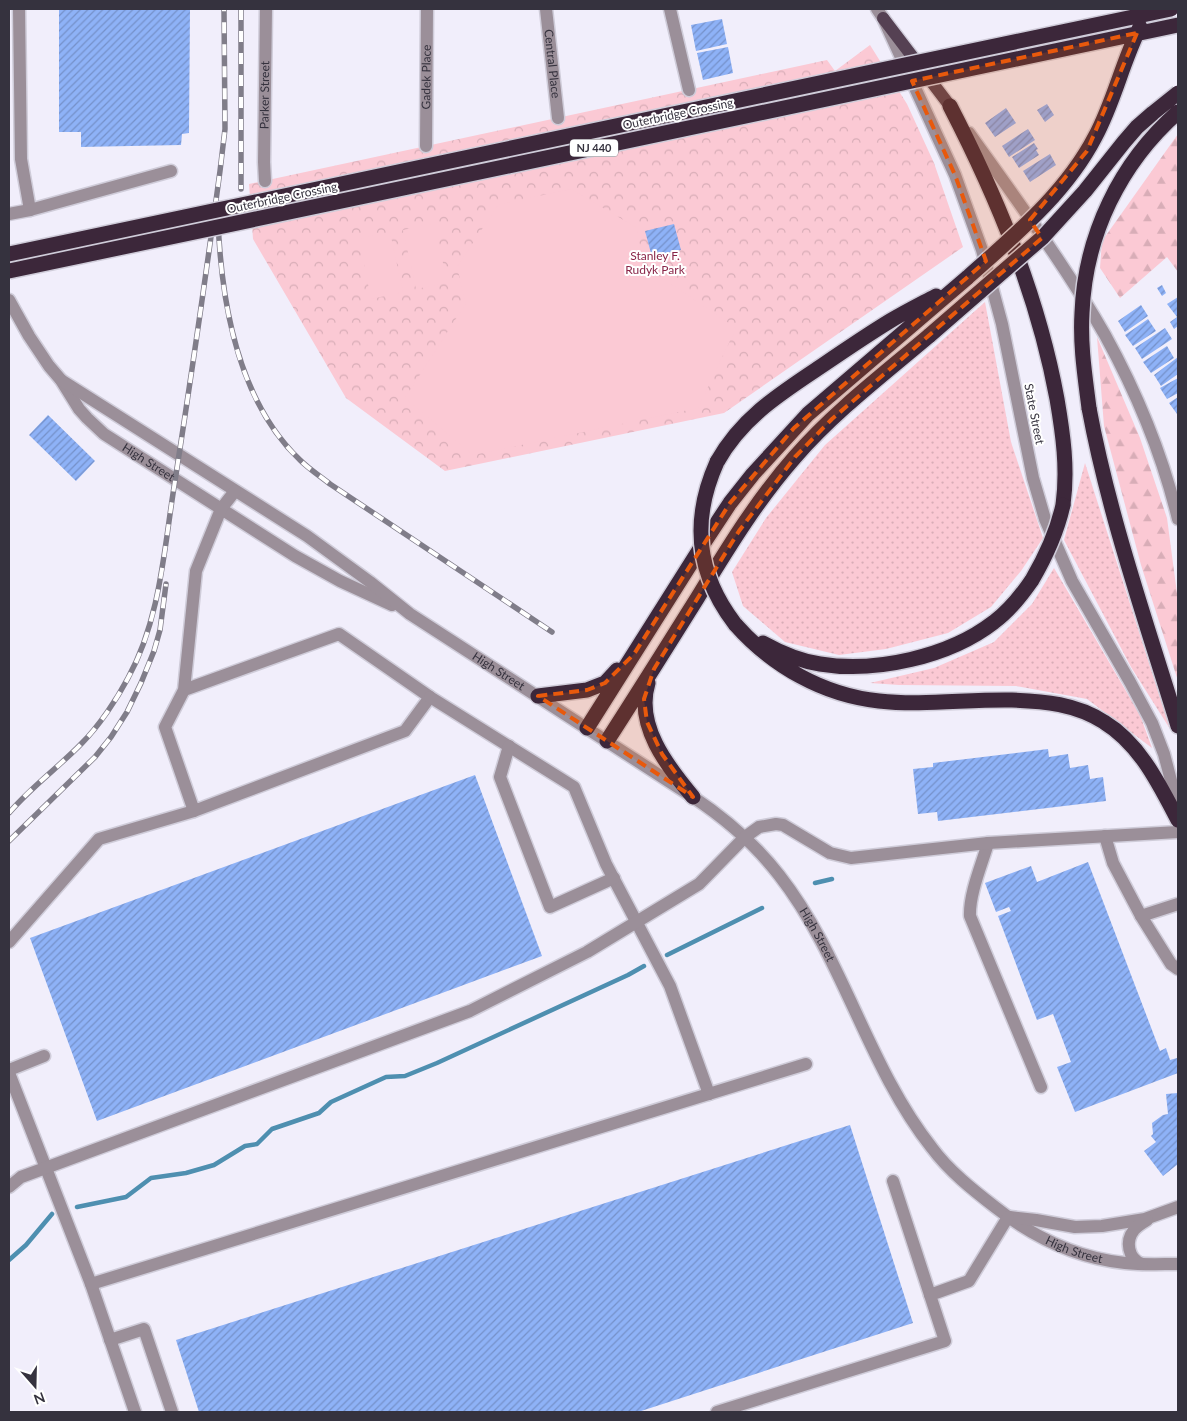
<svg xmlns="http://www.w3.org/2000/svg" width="1187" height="1421" viewBox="0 0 1187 1421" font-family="Lato,sans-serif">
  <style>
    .grass { fill: url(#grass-dots) }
    .forest { fill: url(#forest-firs) }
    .park { fill: url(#park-crowns) }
    .pitch { fill: #fbc9d4 }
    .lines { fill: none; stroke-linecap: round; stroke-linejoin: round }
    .stream { stroke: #4e8fb0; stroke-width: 4.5 }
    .building { fill: url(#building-hatch) }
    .minor-casing { stroke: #cfccd9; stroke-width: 15 }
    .major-casing { stroke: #cfccd9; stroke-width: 15 }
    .highway-casing { stroke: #cfccd9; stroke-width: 18 }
    .minor { stroke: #9b8f99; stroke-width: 12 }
    .major { stroke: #554153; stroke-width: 12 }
    .highway { stroke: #3c273a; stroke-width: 15 }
    .rail-casing { stroke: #807d89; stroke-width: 5.5 }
    .rail { stroke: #fff; stroke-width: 4; stroke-dasharray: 11; stroke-linecap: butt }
    .highway-bridge-casing { stroke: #cfccd9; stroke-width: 18; stroke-linecap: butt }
    .highway-bridge { stroke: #3c273a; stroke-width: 15 }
    .marked { fill: #e8590c; fill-opacity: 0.2; stroke: #e8590c; stroke-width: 4; stroke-dasharray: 10 6; stroke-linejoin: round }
    .labels { text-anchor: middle; stroke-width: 4; stroke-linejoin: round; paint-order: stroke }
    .shield { fill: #fff; stroke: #727078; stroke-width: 1 }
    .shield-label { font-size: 11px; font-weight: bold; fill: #35323e }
    .street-label { font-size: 12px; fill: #35323e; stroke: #fff }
    .park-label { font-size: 12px; fill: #892548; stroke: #fff }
  </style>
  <defs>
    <pattern id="grass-dots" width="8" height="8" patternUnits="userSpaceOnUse" patternTransform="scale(1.25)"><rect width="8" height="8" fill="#fbc9d4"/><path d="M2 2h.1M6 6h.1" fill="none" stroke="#d8adb7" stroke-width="1.8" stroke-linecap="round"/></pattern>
    <pattern id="forest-firs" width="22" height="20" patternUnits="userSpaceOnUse" patternTransform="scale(1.25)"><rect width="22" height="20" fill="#fbc9d4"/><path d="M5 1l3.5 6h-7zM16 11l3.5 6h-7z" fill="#d8adb7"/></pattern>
    <pattern id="park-crowns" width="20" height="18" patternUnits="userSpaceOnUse" patternTransform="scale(1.25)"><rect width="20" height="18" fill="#fbc9d4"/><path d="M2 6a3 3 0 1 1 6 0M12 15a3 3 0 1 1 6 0" fill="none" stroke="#d8adb7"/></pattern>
    <pattern id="building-hatch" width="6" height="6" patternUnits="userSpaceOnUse" patternTransform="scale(1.25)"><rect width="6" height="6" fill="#8eb2f7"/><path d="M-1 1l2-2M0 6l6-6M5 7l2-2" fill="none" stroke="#7591c9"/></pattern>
  </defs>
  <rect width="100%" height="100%" fill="#f1eefb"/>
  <path class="grass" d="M985 302 1011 442 1043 538 1021 571 991 607 948 633 886 649 839 655 785 642 743 606 732 572 766 518 825 445Z
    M1085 463 1170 729 1131 667 1064 540Z
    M1054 568 1140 715 1152 748 1087 699 1016 686 899 685 870 683 934 668 994 642 1032 604Z"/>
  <path class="forest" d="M1178 134V272L1167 257 1120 298 1100 268 1102 241Z
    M1097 337 1140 438 1167 518 1178 601V681L1141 565 1104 426Z"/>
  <path class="park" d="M870 45 907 104 934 163 963 247 724 413 445 471 346 398 253 239 249 184 827 60 835 71Z"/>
  <path class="pitch" d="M571 189 637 228 643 265 736 328 698 408 473 455 405 398 466 303 457 267 498 205Z
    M435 223 447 283 416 289 403 230Z
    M390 232 403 292 371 299 359 239Z"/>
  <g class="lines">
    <path class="stream" d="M815 883 832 879
      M667 955 762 908
      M77 1207 126 1197 151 1178 186 1173 214 1165 245 1146 257 1144 272 1129 319 1113 331 1102 386 1077 405 1076 437 1063 628 975 644 966
      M9 1260 26 1245 52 1214"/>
  </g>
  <path class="building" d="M59 9H190L189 133 182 134 181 145 81 147V132H59Z
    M722 19 727 44 696 51 691 25Z
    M728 47 733 73 703 80 697 53Z
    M1047 104 1054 115 1045 122 1037 110Z
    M1006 108 1016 123 995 137 985 123Z
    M1028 129 1035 140 1009 157 1002 146Z
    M1034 143 1038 149 1036 150 1039 155 1019 168 1012 157Z
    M1050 154 1056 165 1030 182 1023 171Z
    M674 224 681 250 652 257 645 231Z
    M1162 285 1166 293 1162 296 1157 288Z
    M1178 297V326L1174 329 1170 322 1177 317 1167 304Z
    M1141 305 1148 316 1125 332 1118 321Z
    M1148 319 1156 331 1133 346 1125 335Z
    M1165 328 1172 339 1142 359 1135 348Z
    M1167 346 1174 358 1151 373 1143 362Z
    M1178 357V374L1161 386 1154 375Z
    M1178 378V393L1167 399 1160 388Z
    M1178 397V413L1177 414 1169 403Z
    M48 415 95 461 76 481 29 435Z
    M1048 749 1049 757 1068 754 1070 768 1088 765 1090 779 1103 777 1106 801 938 821 937 812 918 814 913 769 933 767V763Z
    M475 775 542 956 97 1121 30 938Z
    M1088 862 1160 1051 1166 1048 1170 1060 1177 1058 1178 1073 1075 1112 1057 1067 1071 1062 1053 1014 1037 1020 998 916 1011 911 1009 907 996 912 985 883 1031 866 1037 882Z
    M1178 1093V1164L1163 1176 1144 1151 1156 1142 1151 1136 1153 1134 1152 1123 1163 1115 1168 1114 1166 1094Z
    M850 1125 913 1323 638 1412H199L176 1340Z"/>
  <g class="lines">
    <g class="minor-casing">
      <g id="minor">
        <path d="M19 9 21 159 30 210"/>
        <path id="s1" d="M546 9 558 118"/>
        <path d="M670 9 689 90"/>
        <path d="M877 9 883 18 955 175 982 250 1002 324 1033 478 1045 519 1072 581 1130 682 1152 723 1164 754 1178 807"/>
        <path d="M969 133C1016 199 1065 265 1105 335 1138 395 1162 453 1178 519"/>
        <path id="s2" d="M426 146 427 9"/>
        <path id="s3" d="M265 181 264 162 266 9"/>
        <path d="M9 214 30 210 171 171"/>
        <path id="s4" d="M9 300 29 336 49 366 61 380 79 409 87 418 104 434 295 556 340 581 392 605"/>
        <path id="s5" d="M61 380 307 536 370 582 410 614 693 797C726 819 755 844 779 875 844 958 867 1066 932 1148 949 1171 973 1190 995 1207 1033 1237 1077 1258 1125 1263 1143 1265 1161 1264 1178 1264"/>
        <path d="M184 690 339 634 430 697 405 731 194 811 165 727 184 690 196 571 221 509 235 491"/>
        <path d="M430 697 574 787 606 864 670 986 709 1094"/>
        <path d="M509 746 500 777 550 907 614 878"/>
        <path d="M1105 836 1113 863 1141 916"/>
        <path d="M988 843C982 864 969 894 970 916L1041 1087"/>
        <path d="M1178 904 1141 916 1171 964 1178 969"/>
        <path d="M9 942 99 839 194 811"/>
        <path d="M9 1070 44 1056"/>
        <path d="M9 1073 91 1284 135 1412"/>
        <path d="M893 1181 930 1295"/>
        <path d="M9 1187 21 1177 470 1011 587 952 699 884 745 837 759 827 776 824 783 825 830 853 851 858 988 843 1178 832"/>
        <path d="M1010 1217 1036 1220 1075 1227 1102 1226 1145 1219 1178 1207"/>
        <path d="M1142 1264C1128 1259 1125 1241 1134 1230 1137 1226 1142 1223 1147 1220"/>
        <path d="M91 1284 806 1064"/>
        <path d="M110 1340 144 1329 172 1412"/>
        <path d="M717 1412 945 1341 930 1295 969 1281 1008 1217"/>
      </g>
    </g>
    <g class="major-casing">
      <path id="major" d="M883 18 950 106"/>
    </g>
    <g class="highway-casing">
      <path id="highway" d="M950 106C998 199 1038 296 1057 399 1063 434 1068 469 1063 505
        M1089 408C1109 516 1146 621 1178 726
        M717 462C742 417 781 393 823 365 845 350 867 335 890 321 905 312 921 304 936 296
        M735 624C772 666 823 695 879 701 923 706 968 699 1012 700 1044 701 1076 704 1104 722 1140 744 1159 784 1178 820
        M763 643C781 653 800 661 820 664 875 673 949 657 994 622 1009 611 1021 596 1032 580
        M648 683C635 725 667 766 693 797
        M538 696 587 690 605 683 617 670
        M587 728 705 541 730 503 753 474 808 414 968 277
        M607 741C638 693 668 645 698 597 728 548 757 500 795 457 835 411 884 374 930 335"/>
    </g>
    <use href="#minor" class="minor"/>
    <use href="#major" class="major"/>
    <use href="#highway" class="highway"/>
    <g class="rail-casing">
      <path id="rail" d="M241 9V189
        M218 219C221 301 237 400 300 460 309 469 320 476 330 484L552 632
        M9 813C31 787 59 767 82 743 99 726 117 699 128 678 161 618 164 547 175 481 191 378 206 275 220 171L225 129 224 9
        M9 841 95 757 111 737 127 712 141 683 154 651 160 630 166 584"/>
    </g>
    <use href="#rail" class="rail"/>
    <g class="highway-bridge-casing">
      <path id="highway-bridge" d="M9 254 1171 9
        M9 271 1178 25
        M968 277C1015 235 1066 193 1095 137 1114 102 1122 63 1140 27
        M930 335 1043 237 1085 191 1124 142 1137 127 1153 113 1178 93
        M1089 408C1085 376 1080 345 1082 313 1085 235 1120 163 1178 112
        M717 462C691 520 696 573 735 624
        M1032 580C1046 556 1057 532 1063 505"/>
    </g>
    <use href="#highway-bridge" class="highway-bridge"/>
  </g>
  <path class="marked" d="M1137 33 1087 151 1030 220 1042 238 832 419 795 457 739 531 654 669 644 699 647 722 662 754 693 797 538 696 587 690 605 683 634 654 730 503 794 428 986 261 955 175 912 81Z"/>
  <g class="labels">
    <rect class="shield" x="570" y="139.5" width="48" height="17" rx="4"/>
    <g class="shield-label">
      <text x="594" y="152">NJ 440</text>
    </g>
    <g class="street-label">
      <text dy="4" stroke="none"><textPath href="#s1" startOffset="55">Central Place</textPath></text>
      <text dy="4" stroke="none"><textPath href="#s2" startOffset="69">Gadek Place</textPath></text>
      <text dy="4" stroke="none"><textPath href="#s3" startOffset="86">Parker Street</textPath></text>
      <text transform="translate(678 114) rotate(-12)" y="4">Outerbridge Crossing</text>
      <text transform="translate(282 198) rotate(-12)" y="4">Outerbridge Crossing</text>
      <text transform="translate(1034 414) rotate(79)" y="4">State Street</text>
      <text dy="4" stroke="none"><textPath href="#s4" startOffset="218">High Street</textPath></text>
      <text dy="4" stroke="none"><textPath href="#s5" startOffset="526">High Street</textPath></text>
      <text dy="4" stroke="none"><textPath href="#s5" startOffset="945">High Street</textPath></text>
      <text dy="4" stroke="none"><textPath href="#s5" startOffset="1365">High Street</textPath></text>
    </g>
    <g class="park-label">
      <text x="655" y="260">Stanley F.<tspan x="655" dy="14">Rudyk Park</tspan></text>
    </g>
  </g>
  <rect width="1187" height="1421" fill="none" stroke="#35323e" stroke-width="20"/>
  <g transform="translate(35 1386) rotate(160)" stroke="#ffffff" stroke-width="4" paint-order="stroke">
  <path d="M0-4L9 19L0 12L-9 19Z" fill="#35323e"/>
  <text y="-8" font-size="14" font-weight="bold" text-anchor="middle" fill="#35323e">N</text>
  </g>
</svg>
